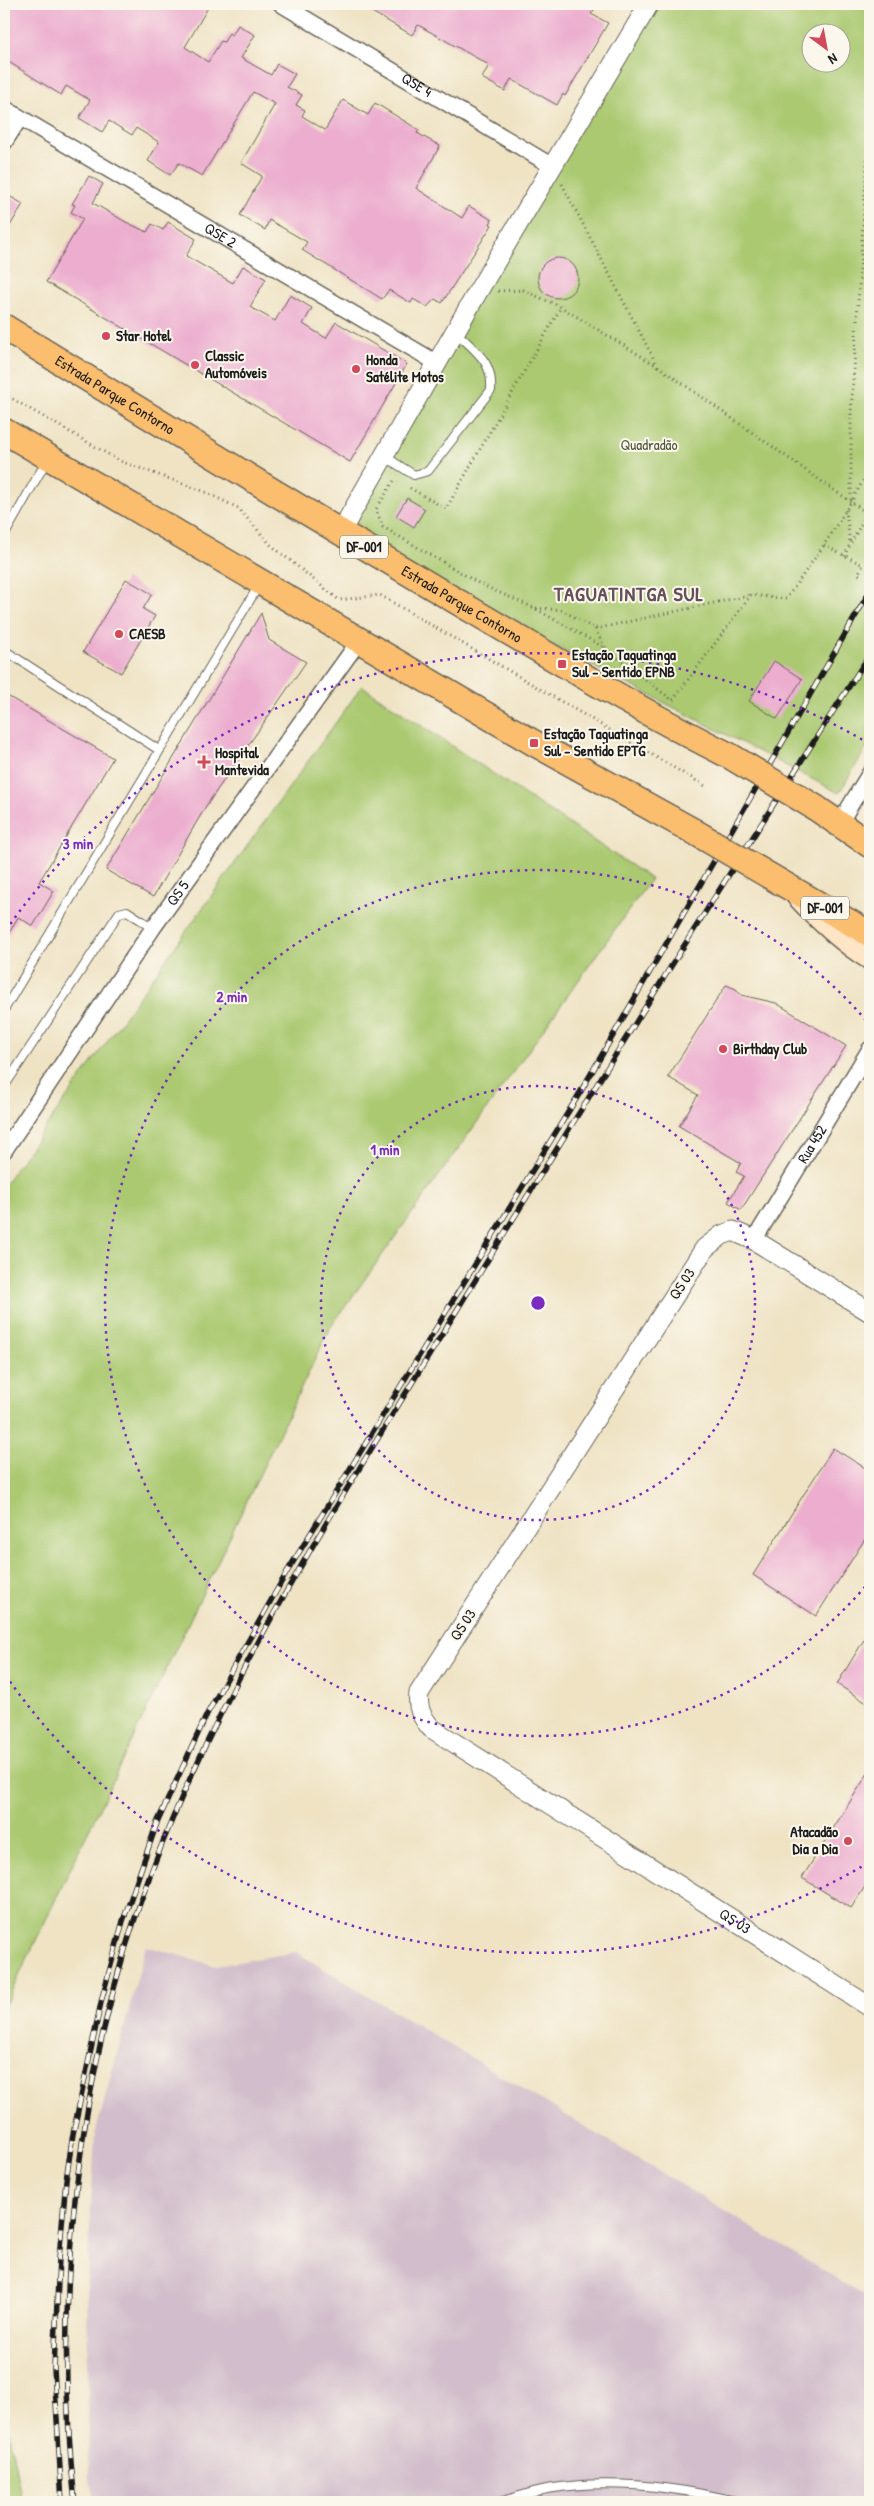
<svg xmlns="http://www.w3.org/2000/svg" width="874" height="2506" viewBox="0 0 874 2506" font-family="'Patrick Hand',sans-serif">
  <style>
    .industrial { fill: #d1bdcb }
    .green { fill: #aac971; stroke: #637246; fill-rule: evenodd }
    .building { fill: #ecadcf }
    .lines { fill: none; stroke-linecap: round; stroke-linejoin: round }
    .service-casing { stroke: #666257; stroke-width: 10 }
    .minor-casing { stroke: #666257; stroke-width: 18 }
    .tertiary-casing { stroke: #666257; stroke-width: 21 }
    .secondary-casing { stroke: #666257; stroke-width: 24 }
    .trunk-casing { stroke: #666257; stroke-width: 28 }
    .path { stroke: #666257; stroke-width: 3; stroke-dasharray: 1 4; stroke-linecap: butt }
    .service { stroke: #fff; stroke-width: 8 }
    .minor { stroke: #fff; stroke-width: 15 }
    .tertiary { stroke: #fff; stroke-width: 19 }
    .secondary { stroke: #fde5c5; stroke-width: 21 }
    .trunk { stroke: #fbbd6e; stroke-width: 25 }
    .rail-casing { stroke: #1c1c1c; stroke-width: 5.5 }
    .rail { stroke: #fbf7ec; stroke-width: 4; stroke-dasharray: 11; stroke-linecap: butt }
    .trunk-bridge-casing { stroke: #666257; stroke-width: 28; stroke-linecap: butt }
    .trunk-bridge { stroke: #fbbd6e; stroke-width: 25 }
    .ring { fill: none; stroke: #7b2cbf; stroke-width: 2.5; stroke-dasharray: 2.5 5 }
    .poi-dot { fill: #d1495b; stroke: #fbf7ec; stroke-width: 2 }
    .labels { text-anchor: middle; stroke-width: 4; stroke-linejoin: round; paint-order: stroke }
    .shield { fill: #fbf7ec; stroke: #5f5e5a; stroke-width: 1 }
    .shield-label { font-size: 14px; font-weight: bold; fill: #1c1c1c }
    .street-label { font-size: 15px; fill: #1c1c1c; stroke: #fbf7ec }
    .poi-label { font-size: 15px; font-weight: bold; fill: #1c1c1c; stroke: #fbf7ec; text-anchor: start }
    .park-label { font-size: 15px; fill: #4e593a; stroke: #fbf7ec }
    .district-label { font-size: 20px; font-weight: bold; letter-spacing: 1px; fill: #654f5b; stroke: #fbf7ec }
    .centre { fill: #7b2cbf; stroke: #fbf7ec; stroke-width: 2.5 }
    .ring-label { font-size: 15px; text-anchor: middle; font-weight: bold; fill: #7b2cbf; stroke: #fbf7ec; stroke-width: 4; stroke-linejoin: round; paint-order: stroke }
  </style>
  <rect width="100%" height="100%" fill="#fbf7ec"/>
  <filter id="ink" filterUnits="userSpaceOnUse"><feTurbulence type="fractalNoise" baseFrequency=".02" numOctaves="2"/><feDisplacementMap in="SourceGraphic" scale="10" xChannelSelector="R" yChannelSelector="G"/><feConvolveMatrix kernelMatrix="1 2 1 2 8 2 1 2 1" color-interpolation-filters="sRGB"/></filter>
  <filter id="wash" filterUnits="userSpaceOnUse"><feTurbulence type="fractalNoise" baseFrequency=".0096" numOctaves="4" result="noise"/><feDisplacementMap in="SourceGraphic" scale="20" xChannelSelector="R" yChannelSelector="G"/><feGaussianBlur stdDeviation="1.12" result="paint"/><feColorMatrix in="noise" values="0 0 0 0 0 0 0 0 0 0 0 0 0 0 0 0 0 1.4 0 .05"/><feComposite in="paint" operator="in"/></filter>
  <g filter="url(#wash)">
    <rect width="100%" height="100%" fill="#efe3c4"/>
    <path class="industrial" d="M146 1946 216 1966 296 1952 870 2299V2502H95L89 2479 87 2281 95 2135Z"/>
    <path class="green" d="M653 4H870V742L839 793 371 551 340 533ZM812 32H842V62H812Z
      M362 686 651 879 330 1328 4 2007V1185Z
      M4 2407 22 2502H4Z"/>
    <g id="blocks">
      <path class="building" d="M4 4H210L185 47 208 62 221 41 224 42 229 33 232 35 238 25 255 35 241 58 271 75 277 64 295 74 287 87 302 95 296 105 305 110 302 116 325 130 343 100 368 115 375 103 419 130 417 133 440 146 416 188 462 218 469 206 492 220 490 224 492 225 442 303 435 299 427 307 413 299 411 303 389 290 382 299 302 250 307 242 269 220 265 230 240 215 262 176 241 163 275 104 253 92 202 176 179 163 170 175 148 161 159 142 136 128 132 135 109 121 102 132 79 118 90 100 66 86 61 95 4 59Z
        M358 4H598L591 14 608 23 565 96 563 94 557 105 511 79 505 91 482 78 489 65 418 25 412 35Z
        M89 176 103 184 93 203 126 222 147 232 152 224 163 230 168 222 196 239 186 256 233 283 243 266 266 279 250 307 275 321 290 295 312 308 303 324 326 338 336 322 407 364 350 462 46 282 83 219 71 212 75 205 72 204Z
        M4 193 23 204 4 236Z
        M538 278a20 20 0 1 1 40 0a20 20 0 1 1-40 0Z
        M407 498 425 509 414 527 396 516Z
        M126 579 152 594 143 609 155 616 121 673 83 652Z
        M261 613 269 640 306 662 206 806 153 897 106 870Z
        M774 661 802 679 777 719 749 701Z
        M4 694 113 758 39 882 54 891 33 926 18 917 4 942Z
        M726 985 736 989 741 995 776 1003 846 1046 741 1210 728 1202 744 1176 736 1172 741 1163 679 1126 698 1095 668 1077Z
        M833 1448 870 1471V1531L816 1616 753 1575Z
        M870 1630V1705L837 1684Z
        M870 1770V1879L851 1908 802 1878Z"/>
    </g>
  </g>
  <g filter="url(#ink)">
    <use href="#blocks" fill-opacity="0" stroke="#666257" stroke-width="1"/>
    <g class="lines">
      <g class="service-casing">
        <path id="service" d="M384 456 414 475 428 471 491 390C493 361 476 352 456 332
          M4 536 47 460
          M4 650 159 750
          M4 1010 259 585
          M4 1087 119 913 127 911 153 928
          M499 2502C515 2498 531 2492 547 2489 611 2478 678 2487 740 2502"/>
      </g>
      <g class="minor-casing">
        <g id="minor">
          <path id="s1" d="M281 4 552 166"/>
          <path id="s2" d="M4 108 437 363"/>
          <path d="M4 143 20 118"/>
          <path d="M839 824 870 773"/>
          <path id="s3" d="M4 1151 153 928 359 641"/>
          <path id="s4" d="M754 1240 870 1049"/>
        </g>
      </g>
      <g class="tertiary-casing">
        <g id="tertiary">
          <path d="M340 533 477 293 649 4"/>
          <path id="s5" d="M870 1312 754 1240 733 1231 722 1235 705 1248 419 1693C417 1708 421 1716 431 1728L870 2007"/>
        </g>
      </g>
      <g class="secondary-casing">
        <path id="secondary" d="M797 896C820 921 842 942 870 959"/>
      </g>
      <g class="trunk-casing">
        <g id="trunk">
          <path id="s6" d="M4 327C158 422 312 516 468 608 555 659 640 711 730 756"/>
          <path d="M4 431 534 743 693 831"/>
          <path d="M816 808 870 845"/>
          <path d="M780 882 870 934"/>
        </g>
      </g>
      <path class="path" d="M562 184 658 367
        M498 291 523 290 561 307 659 367 851 502 870 468
        M4 394 120 461 203 491 238 508 271 545 339 600 380 595 707 787
        M410 488 446 509 561 307
        M380 503 395 479
        M377 508 376 510 383 527 480 584 534 608 605 648 672 700
        M846 510 850 544
        M824 545 863 565 858 574 861 576
        M844 556 867 513 851 502
        M536 608 562 610 595 629 750 595
        M595 629 605 648
        M673 700 751 595 786 599 824 545 851 502V413L870 116"/>
      <use href="#service" class="service"/>
      <use href="#minor" class="minor"/>
      <use href="#tertiary" class="tertiary"/>
      <use href="#secondary" class="secondary"/>
      <use href="#trunk" class="trunk"/>
      <g class="rail-casing">
        <path id="rail" d="M62 2502 54 2369 59 2258 66 2180 73 2134 102 1998 123 1921 157 1823 207 1714 287 1572 581 1091 870 591
          M75 2502C51 2293 79 2059 155 1862 233 1659 356 1476 468 1292 600 1078 734 865 870 654"/>
      </g>
      <use href="#rail" class="rail"/>
      <g class="trunk-bridge-casing">
        <path id="trunk-bridge" d="M730 756 816 808
          M693 831 780 882"/>
      </g>
      <use href="#trunk-bridge" class="trunk-bridge"/>
    </g>
  </g>
  <g class="ring">
    <circle cx="538" cy="1303" r="217"/>
    <path d="M870 1581A433 433 0 1 1 870 1025"/>
    <path d="M868 1863A650 650 0 0 1 6 1676M6 930A650 650 0 0 1 868 743"/>
  </g>
  <g class="poi-dot">
    <circle cx="106" cy="336" r="5"/>
    <circle cx="195" cy="365" r="5"/>
    <circle cx="356" cy="369" r="5"/>
    <circle cx="119" cy="634" r="5"/>
    <rect x="557" y="659" width="10" height="10" rx="2.5"/>
    <rect x="529" y="738" width="10" height="10" rx="2.5"/>
    <path d="M201.5 754.5h5v5h5v5h-5v5h-5v-5h-5v-5h5z"/>
    <circle cx="723" cy="1049" r="5"/>
    <circle cx="848" cy="1841" r="5"/>
  </g>
  <g class="labels">
    <g class="shield">
      <rect x="340" y="535.5" width="48" height="23" rx="4"/>
      <rect x="801" y="896.5" width="48" height="23" rx="4"/>
    </g>
    <g class="shield-label">
      <text x="364" y="552">DF-001</text>
      <text x="825" y="913">DF-001</text>
    </g>
    <g class="street-label">
      <text dy="5" stroke="none"><textPath href="#s1" startOffset="158">QSE 4</textPath></text>
      <text dy="5" stroke="none"><textPath href="#s2" startOffset="251">QSE 2</textPath></text>
      <text dy="5" stroke="none"><textPath href="#s6" startOffset="130">Estrada Parque Contorno</textPath></text>
      <text dy="5" stroke="none"><textPath href="#s6" startOffset="535">Estrada Parque Contorno</textPath></text>
      <text dy="5" stroke="none"><textPath href="#s3" startOffset="311">QS 5</textPath></text>
      <text dy="5" stroke="none"><textPath href="#s4" startOffset="112">Rua 452</textPath></text>
      <text transform="translate(682 1284) rotate(-57)" y="5">QS 03</text>
      <text transform="translate(463 1625) rotate(-57)" y="5">QS 03</text>
      <text dy="5" stroke="none"><textPath href="#s5" startOffset="1120">QS 03</textPath></text>
    </g>
    <g class="poi-label">
      <text x="116" y="341">Star Hotel</text>
      <text x="205" y="361">Classic<tspan x="205" dy="17">Automóveis</tspan></text>
      <text x="366" y="365">Honda<tspan x="366" dy="17">Satélite Motos</tspan></text>
      <text x="129" y="639">CAESB</text>
      <text x="572" y="660">Estação Taguatinga<tspan x="572" dy="17">Sul - Sentido EPNB</tspan></text>
      <text x="544" y="739">Estação Taguatinga<tspan x="544" dy="17">Sul - Sentido EPTG</tspan></text>
      <text x="215" y="758">Hospital<tspan x="215" dy="17">Mantevida</tspan></text>
      <text x="733" y="1054">Birthday Club</text>
      <text x="838" y="1837" text-anchor="end">Atacadão<tspan x="838" dy="17">Dia a Dia</tspan></text>
    </g>
    <g class="park-label">
      <text x="649" y="450">Quadradão</text>
    </g>
    <g class="district-label">
      <text x="629" y="601">TAGUATINTGA SUL</text>
    </g>
  </g>
  <circle cx="538" cy="1303" r="8" class="centre"/>
  <g class="ring-label">
    <text x="78" y="849">3 min</text>
    <text x="232" y="1002">2 min</text>
    <text x="385" y="1155">1 min</text>
  </g>
  <rect width="874" height="2506" fill="none" stroke="#fbf7ec" stroke-width="20"/>
  <g transform="translate(826 48) rotate(148)"><circle r="24" fill="#fbf7ec" stroke="#a29f99"/>
  <path d="M0-4L9 19L0 12L-9 19Z" fill="#d1495b"/>
  <text y="-8" font-size="14" font-weight="bold" text-anchor="middle" fill="#1c1c1c">N</text>
  </g>
</svg>
